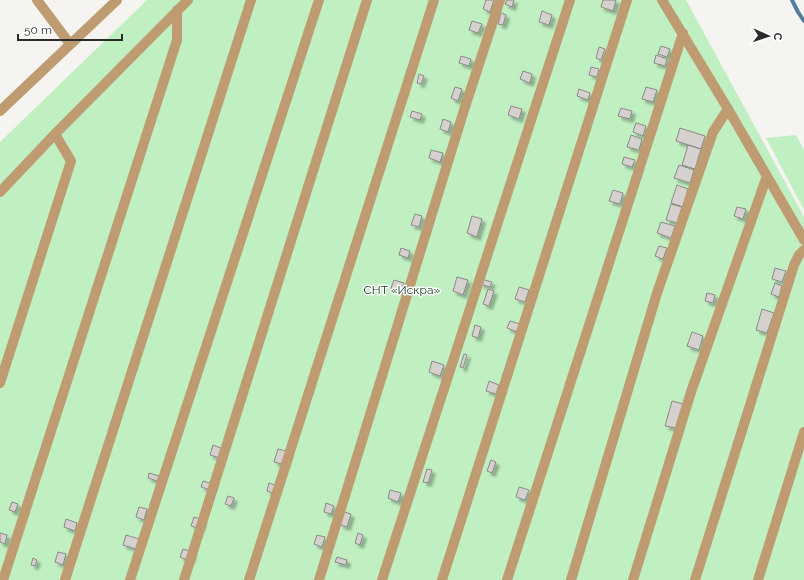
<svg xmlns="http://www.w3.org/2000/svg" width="804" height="580" viewBox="0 0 804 580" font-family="Raleway,sans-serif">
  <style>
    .green { fill: #c0efc1 }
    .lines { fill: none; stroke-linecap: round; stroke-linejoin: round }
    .stream { stroke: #527fa0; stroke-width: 4 }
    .building { fill: #d5d1cf; stroke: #8c8886; filter: url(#shadow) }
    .minor { stroke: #be9b71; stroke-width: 10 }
    .labels { text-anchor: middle; stroke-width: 3; stroke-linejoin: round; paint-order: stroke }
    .park-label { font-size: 12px; fill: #0e3713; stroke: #fff }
  </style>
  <defs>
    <filter id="shadow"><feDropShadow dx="3.5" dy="3.5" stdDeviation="1" flood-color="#0004"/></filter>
  </defs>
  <rect width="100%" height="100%" fill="#f6f4f0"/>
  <path class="green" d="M147 0H686L804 217V580H0V142Z
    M796 135 804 150V210L766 138Z"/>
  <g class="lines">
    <path class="stream" d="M792 0 798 12 804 21"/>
  </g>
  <path class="building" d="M486 0H494L490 12 483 9Z
    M507 0H514L512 7 505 4Z
    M603 0H616L613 11 601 7Z
    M542 11 552 15 549 25 539 22Z
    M501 13 506 15 503 25 498 24Z
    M472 21 482 24 478 33 469 30Z
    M661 46 670 49 667 57 658 54Z
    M599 47 605 49 601 60 596 58Z
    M656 55 667 59 665 66 654 63Z
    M461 56 471 59 469 66 459 63Z
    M591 67 599 69 597 77 589 75Z
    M523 71 532 74 530 83 520 79Z
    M419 74 424 76 421 84 417 83Z
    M455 87 462 89 458 101 451 98Z
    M646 87 657 90 653 102 642 99Z
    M579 89 590 93 588 100 577 96Z
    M511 106 522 109 519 119 508 115Z
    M621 108 632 111 630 119 618 116Z
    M412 111 422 114 420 120 410 117Z
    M443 119 451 122 448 132 440 129Z
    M636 123 646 126 643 136 633 132Z
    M680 128 705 136 701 149 676 141Z
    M631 135 642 139 639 150 627 147Z
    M688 145 701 149 695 169 682 165Z
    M431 150 443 153 440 162 429 158Z
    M624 157 635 160 632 167 622 164Z
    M679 165 694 170 690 183 674 178Z
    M677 185 688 189 683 207 671 203Z
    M613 190 623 193 620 204 609 201Z
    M671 204 682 207 677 223 666 220Z
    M737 207 746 209 743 219 734 216Z
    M415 214 422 216 419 227 411 225Z
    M472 216 482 219 477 237 467 233Z
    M661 222 675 226 671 238 657 233Z
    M659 246 667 248 663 259 655 256Z
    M401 248 410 251 408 258 399 255Z
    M775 268 786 271 782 282 772 279Z
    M457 277 468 280 463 295 453 291Z
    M481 279 492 282 490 287 480 284Z
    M394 280 404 283 401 291 391 288Z
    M775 283 782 286 779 297 771 294Z
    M519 287 529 290 525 302 515 299Z
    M488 289 494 291 489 306 483 304Z
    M707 293 715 295 713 303 705 301Z
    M762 309 774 313 767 333 756 330Z
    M510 321 520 324 517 332 507 328Z
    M475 325 481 327 478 338 472 336Z
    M692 332 703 336 699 350 687 346Z
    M464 354 467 355 463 368 460 367Z
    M432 361 444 365 440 376 429 372Z
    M489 381 499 385 496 394 486 391Z
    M672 401 683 404 676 428 665 426Z
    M213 445 223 449 220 458 210 455Z
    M278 449 289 452 285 465 274 462Z
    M491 460 496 462 492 473 487 471Z
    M427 469 432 470 428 483 423 482Z
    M149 473 159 476 157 481 148 478Z
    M203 481 213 484 211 490 201 487Z
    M269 483 277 486 275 494 267 491Z
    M519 487 529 490 525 500 516 497Z
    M390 490 401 493 398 502 388 498Z
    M228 496 234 498 231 506 225 504Z
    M12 502 18 504 15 512 9 510Z
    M326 503 334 506 331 514 324 512Z
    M139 507 147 509 144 520 136 517Z
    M344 512 351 514 347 527 340 525Z
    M194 517 203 520 200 529 191 526Z
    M66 519 77 523 75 531 64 527Z
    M0 533 7 535 5 544 0 542Z
    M358 533 363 535 360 545 355 543Z
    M126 535 139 539 136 549 123 545Z
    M317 535 325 537 322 547 314 544Z
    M183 549 193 552 190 561 180 557Z
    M58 552 66 554 63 565 55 562Z
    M337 557 347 560 346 565 335 562Z
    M33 558 37 560 35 566 31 565Z"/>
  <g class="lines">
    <path class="minor" d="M37 0 70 44
      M662 0 728 109 804 240
      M0 111 117 0
      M0 192 55 134 188 0
      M0 383 71 161 55 134
      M3 580 177 40V10
      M65 580 251 0
      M130 580 319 0
      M184 580 367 0
      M249 580 434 0
      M319 580 464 110 500 0
      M382 580 570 0
      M442 580 627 0
      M507 580 683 33
      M571 580 657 293 713 132 728 109
      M633 580 691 392 767 176
      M695 580 794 265 799 255 804 250
      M758 580 804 432"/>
  </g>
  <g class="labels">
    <g class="park-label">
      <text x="402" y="294">СНТ «Искра»</text>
    </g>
  </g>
  <g transform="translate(768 36) rotate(93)" stroke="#ffffff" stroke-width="3" paint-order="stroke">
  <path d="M0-3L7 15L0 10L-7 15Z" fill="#2c2b2a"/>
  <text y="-6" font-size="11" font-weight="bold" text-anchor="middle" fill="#2c2b2a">С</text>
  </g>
  <path d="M18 34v6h104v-6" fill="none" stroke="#2c2b2a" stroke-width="2"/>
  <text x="24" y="34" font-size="12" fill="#2c2b2a" stroke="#ffffff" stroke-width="3" paint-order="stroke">50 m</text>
</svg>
